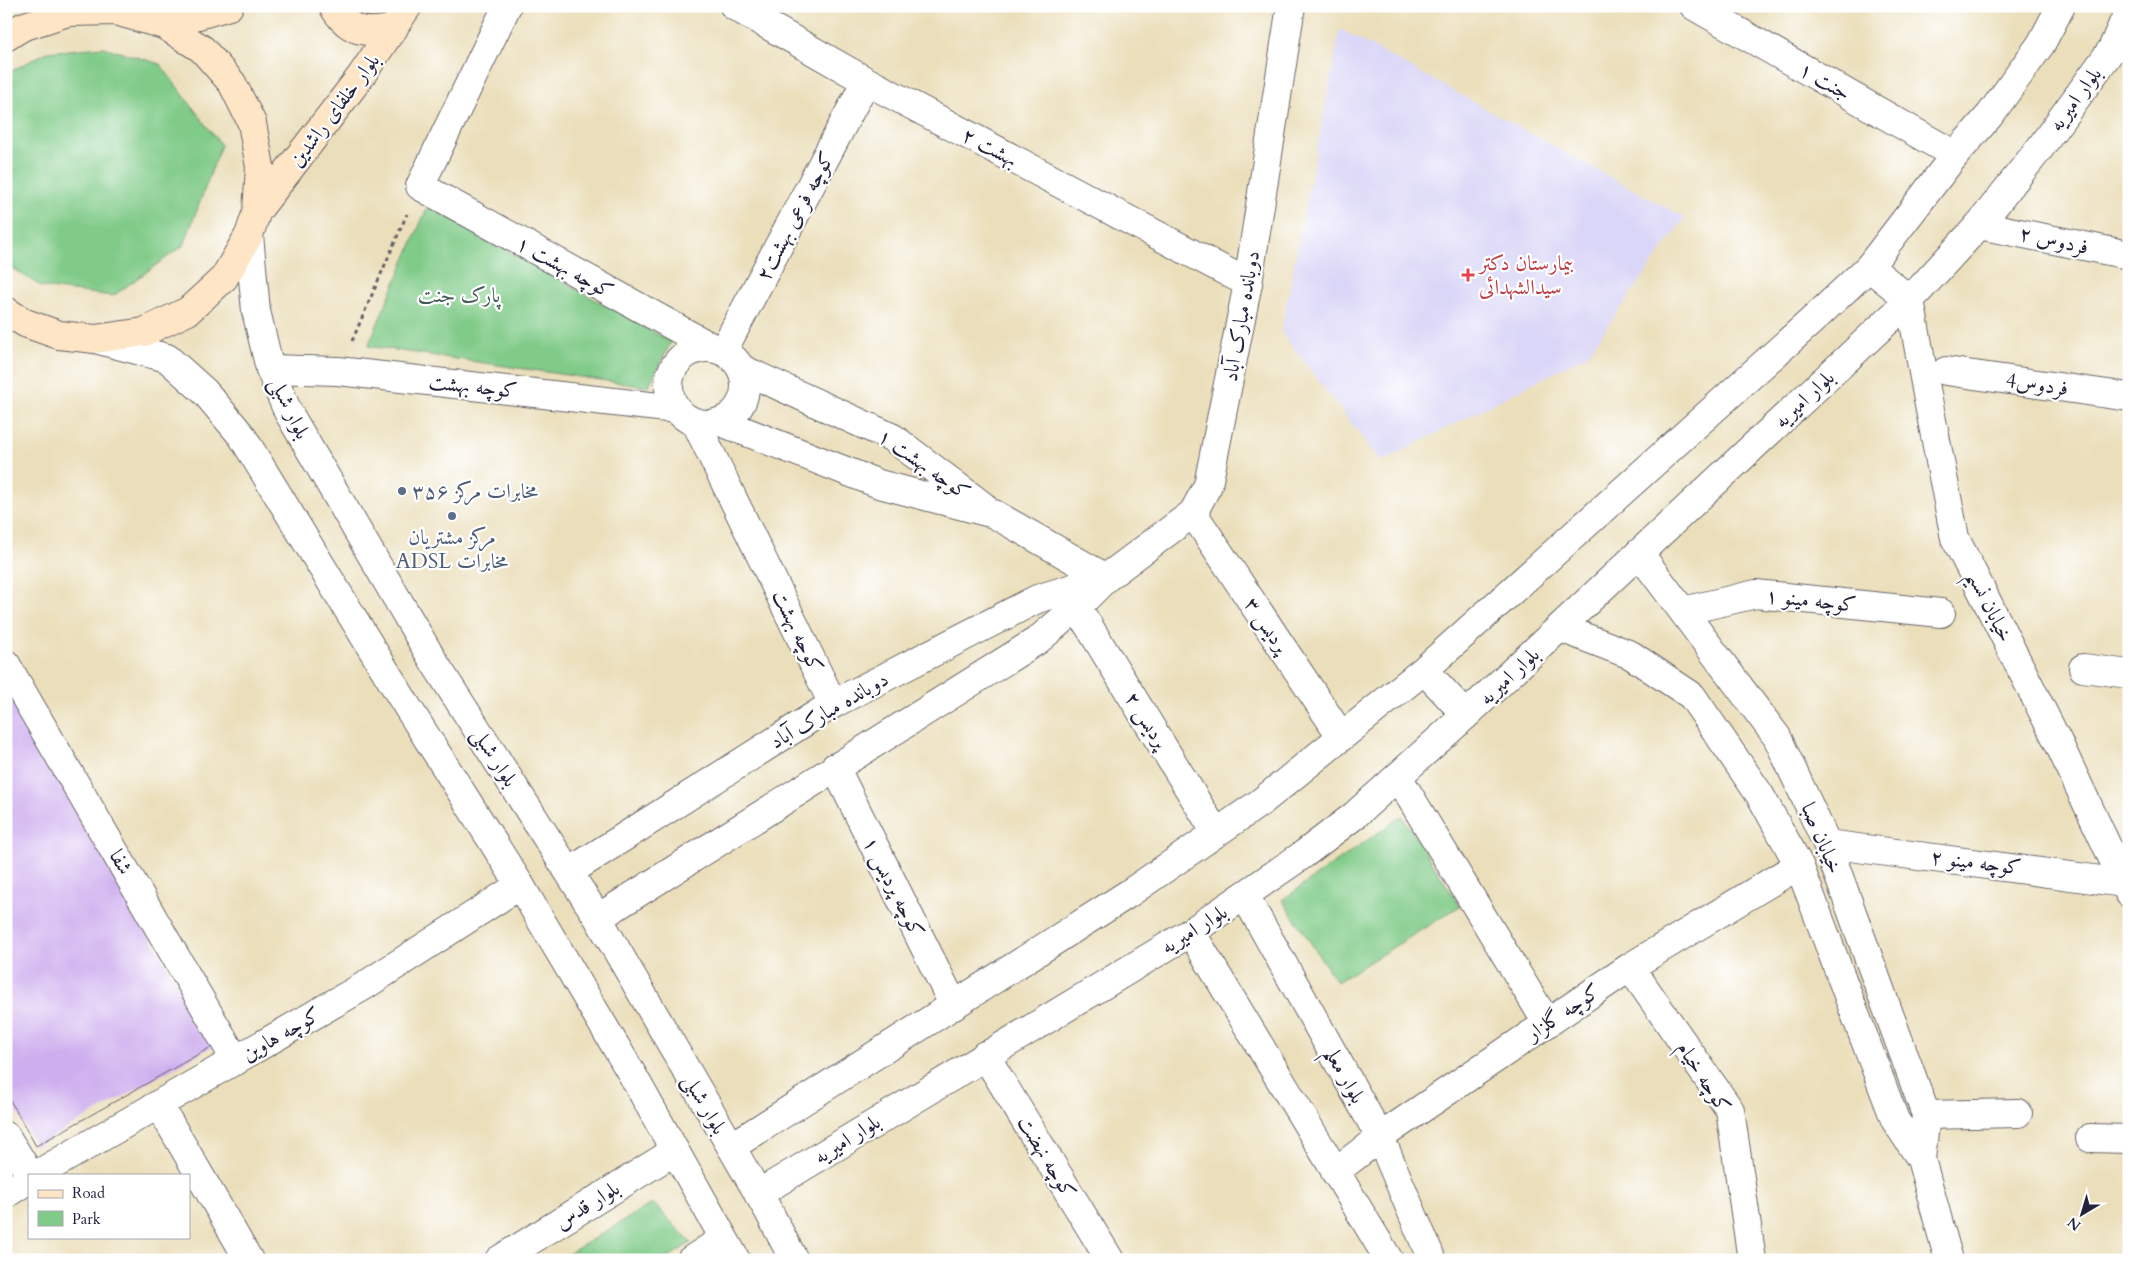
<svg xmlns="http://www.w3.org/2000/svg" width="2135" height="1266" viewBox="0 0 2135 1266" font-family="Cardo,Amiri,serif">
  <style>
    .built { fill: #dad6f7 }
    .green { fill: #80cb88; stroke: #517662 }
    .building { fill: #ceaeee }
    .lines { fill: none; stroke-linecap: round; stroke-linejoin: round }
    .minor-casing { stroke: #686468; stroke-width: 30 }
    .tertiary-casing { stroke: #686468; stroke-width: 30 }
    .secondary-casing { stroke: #686468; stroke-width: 30 }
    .path { stroke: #686468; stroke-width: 3; stroke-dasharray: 4 4; stroke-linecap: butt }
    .minor { stroke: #fff; stroke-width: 28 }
    .tertiary { stroke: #fff; stroke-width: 28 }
    .secondary { stroke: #fde5c5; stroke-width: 28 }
    .health-dot { fill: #e0444e; stroke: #fff; stroke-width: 2 }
    .service-dot { fill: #5c6f8a; stroke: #fff; stroke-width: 2 }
    .labels { text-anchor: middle; stroke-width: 4.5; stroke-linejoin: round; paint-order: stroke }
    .street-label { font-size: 21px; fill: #22223b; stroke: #fff }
    .health-label { font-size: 21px; fill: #be3a42; stroke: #fff; text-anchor: start }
    .park-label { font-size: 21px; fill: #435d56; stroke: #fff }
    .service-label { font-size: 21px; fill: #4e5e75; stroke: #fff; text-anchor: start }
  </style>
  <rect width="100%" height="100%" fill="#fff"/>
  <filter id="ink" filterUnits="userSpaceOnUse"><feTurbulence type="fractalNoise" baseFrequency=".02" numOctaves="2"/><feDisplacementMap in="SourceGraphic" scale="10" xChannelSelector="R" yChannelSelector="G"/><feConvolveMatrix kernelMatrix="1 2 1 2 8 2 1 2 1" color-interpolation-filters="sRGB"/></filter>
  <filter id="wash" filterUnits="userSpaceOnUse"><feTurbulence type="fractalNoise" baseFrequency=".0096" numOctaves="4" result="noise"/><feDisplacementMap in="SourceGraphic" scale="20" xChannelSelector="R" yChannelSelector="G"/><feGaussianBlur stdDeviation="1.12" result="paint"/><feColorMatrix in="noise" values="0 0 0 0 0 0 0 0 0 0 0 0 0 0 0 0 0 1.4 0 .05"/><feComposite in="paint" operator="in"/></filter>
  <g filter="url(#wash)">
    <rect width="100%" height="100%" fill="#ebdfbb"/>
    <path class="built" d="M1340 29 1685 218 1587 355 1381 462 1281 332Z"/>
    <path class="green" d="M103 47 160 64 221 145 184 245 113 296 42 287 6 264V74L47 52Z
      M428 206 671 342 648 387 368 346Z
      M1402 816 1460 906 1337 982 1282 900Z
      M653 1203 691 1243 664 1260H558Z"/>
    <g id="blocks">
      <path class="building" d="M6 686 213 1046 36 1146 6 1093Z"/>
    </g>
  </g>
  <g filter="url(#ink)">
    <use href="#blocks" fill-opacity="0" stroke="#686468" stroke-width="1"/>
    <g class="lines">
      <g class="minor-casing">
        <path id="minor" d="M507 6 420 186 711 347
          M734 6 866 81 1248 283
          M1694 6 1955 155
          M1979 225 2129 255
          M1869 267 1910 300 1928 400 1955 538 2058 742 2129 893
          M669 386a38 38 0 1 1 76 0a38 38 0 1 1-76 0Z
          M723 351 866 81
          M270 369 338 371 676 409
          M742 369 893 438 983 506
          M1946 371 2129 397
          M721 422 879 484 994 514 1106 578
          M696 423 833 704
          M1193 513 1341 736
          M1639 553 1777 737 1827 844 1926 1115 1921 1159
          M1077 607 1216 833
          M1683 611 1756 594 1941 613
          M1561 628 1631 655 1692 696 1760 795 1799 865 1895 1120 1921 1159 1949 1260
          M6 664 236 1061
          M2083 668 2129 674
          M835 767 954 1006
          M1398 777 1547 1023
          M1827 844 2124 883
          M1245 896 1380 1137 1432 1260
          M1191 932 1389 1260
          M1630 967 1730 1110 1752 1260
          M985 1055 1110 1260
          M159 1105 249 1260
          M1926 1115 2018 1113
          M6 1136 30 1175
          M2090 1138 2129 1139
          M1335 1172 1380 1137 1630 967 1799 865
          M36 1175 364 986 520 885
          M6 1194 29 1179"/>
      </g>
      <g class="tertiary-casing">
        <path id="tertiary" d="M249 235 256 311 270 369 288 412 434 662 598 918 769 1212 794 1260
          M95 339 167 358 205 392 242 436 405 703 520 885 632 1074 736 1260
          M1424 670 1466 715
          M569 872 833 704 1037 599 1102 579
          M598 918 1038 640 1077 607 1106 578 1193 513 1208 485 1248 283 1291 6
          M731 1147 1128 894 1261 802 1424 670 1817 316 1869 267 1955 155 1990 115 2041 44 2061 6
          M758 1194 1191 932 1304 854 1355 815 1466 715 1910 300 1979 225 2040 148 2112 49 2129 10
          M499 1260 675 1151
          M691 1260 723 1239"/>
      </g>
      <g class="secondary-casing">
        <path id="secondary" d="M333 6C348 32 366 35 394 28
          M164 25 229 6
          M6 37 22 27 68 12 116 11 164 25 202 49 232 83 252 123 260 167 257 211 249 235 224 278 188 311 144 332 95 339 59 335 25 323 6 311
          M257 211 361 76 408 6"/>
      </g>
      <path class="path" d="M352 341 407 214"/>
      <use href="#minor" class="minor"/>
      <use href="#tertiary" class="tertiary"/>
      <use href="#secondary" class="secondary"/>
    </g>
  </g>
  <path class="health-dot" d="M1465.5 267.5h5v5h5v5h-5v5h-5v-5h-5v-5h5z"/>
  <g class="service-dot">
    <circle cx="402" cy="491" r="5"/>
    <circle cx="452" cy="516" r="5"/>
  </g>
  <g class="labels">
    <g class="street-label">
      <text transform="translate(1825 81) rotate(30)" y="7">جنت ۱</text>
      <text transform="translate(2075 99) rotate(-54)" y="7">بلوار امیریه</text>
      <text transform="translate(334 110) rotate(-53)" y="7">بلوار خلفای راشدین</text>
      <text transform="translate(990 147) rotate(28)" y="7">بهشت ۲</text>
      <text transform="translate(795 216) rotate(-62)" y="7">کوچه فرعی بهشت۲</text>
      <text transform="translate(2054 240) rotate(12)" y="7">فردوس ۲</text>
      <text transform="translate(565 267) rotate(29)" y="7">کوچه بهشت ۱</text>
      <text transform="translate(1241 316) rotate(-80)" y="7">دوبانده مبارک آباد</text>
      <text transform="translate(2037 384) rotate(8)" y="7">فردوس4</text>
      <text transform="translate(473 386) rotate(6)" y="7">کوچه بهشت</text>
      <text transform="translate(1804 399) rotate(-43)" y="7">بلوار امیریه</text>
      <text transform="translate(290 408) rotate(64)" y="7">بلوار شبلی</text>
      <text transform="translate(924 464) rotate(35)" y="7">کوچه بهشت ۱</text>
      <text transform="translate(1811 600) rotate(6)" y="7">کوچه مینو ۱</text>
      <text transform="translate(1990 606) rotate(63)" y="7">خیابان نسیم</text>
      <text transform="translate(1267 625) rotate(56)" y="7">پردیس ۳</text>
      <text transform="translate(798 631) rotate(64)" y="7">کوچه بهشت</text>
      <text transform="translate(1509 676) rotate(-43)" y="7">بلوار امیریه</text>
      <text transform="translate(829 710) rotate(-30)" y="7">دوبانده مبارک آباد</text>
      <text transform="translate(1147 720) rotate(58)" y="7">پردیس ۲</text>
      <text transform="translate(495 757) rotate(57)" y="7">بلوار شبلی</text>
      <text transform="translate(1822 838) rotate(67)" y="7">خیابان صبا</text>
      <text transform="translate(121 862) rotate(60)" y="7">شفا</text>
      <text transform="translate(1976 862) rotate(7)" y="7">کوچه مینو ۲</text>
      <text transform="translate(894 887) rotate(63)" y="7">کوچه پردیس ۱</text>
      <text transform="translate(1194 929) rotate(-32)" y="7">بلوار امیریه</text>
      <text transform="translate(1563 1012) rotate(-34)" y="7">کوچه گلزار</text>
      <text transform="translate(281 1034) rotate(-30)" y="7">کوچه هاوین</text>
      <text transform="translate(1345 1075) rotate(61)" y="7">بلوار معلم</text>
      <text transform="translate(1704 1077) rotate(57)" y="7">کوچه خیام</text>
      <text transform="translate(705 1104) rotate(60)" y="7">بلوار شبلی</text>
      <text transform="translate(847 1139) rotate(-32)" y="7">بلوار امیریه</text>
      <text transform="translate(1047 1157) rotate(59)" y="7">کوچه نهضت</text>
      <text transform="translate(587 1205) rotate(-32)" y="7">بلوار قدس</text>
    </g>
    <g class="health-label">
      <text x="1479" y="270">بیمارستان دکتر<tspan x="1479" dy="24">سیدالشهدائی</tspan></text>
    </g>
    <g class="park-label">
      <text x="459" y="302">پارک جنت</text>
    </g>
    <g class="service-label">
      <text x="412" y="498">مخابرات مرکز ۳۵۶</text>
      <text x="452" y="544" text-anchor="middle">مرکز مشتریان<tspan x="452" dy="24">ADSL مخابرات</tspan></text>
    </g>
  </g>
  <rect width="2135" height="1266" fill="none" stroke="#fff" stroke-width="25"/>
  <rect x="28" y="1174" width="162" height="65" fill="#ffffff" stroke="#a7a7b1"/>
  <rect x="38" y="1190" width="25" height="8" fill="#fde5c5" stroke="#a7a7b1"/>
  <text x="72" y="1198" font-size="15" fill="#22223b">Road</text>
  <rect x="38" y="1211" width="25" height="15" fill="#80cb88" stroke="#a7a7b1"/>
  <text x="72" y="1224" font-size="15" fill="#22223b">Park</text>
  <g transform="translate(2082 1214) rotate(218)" stroke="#ffffff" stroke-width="4" paint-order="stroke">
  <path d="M0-4L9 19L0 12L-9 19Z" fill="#22223b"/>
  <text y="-8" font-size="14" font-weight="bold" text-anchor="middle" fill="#22223b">N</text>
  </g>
</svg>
